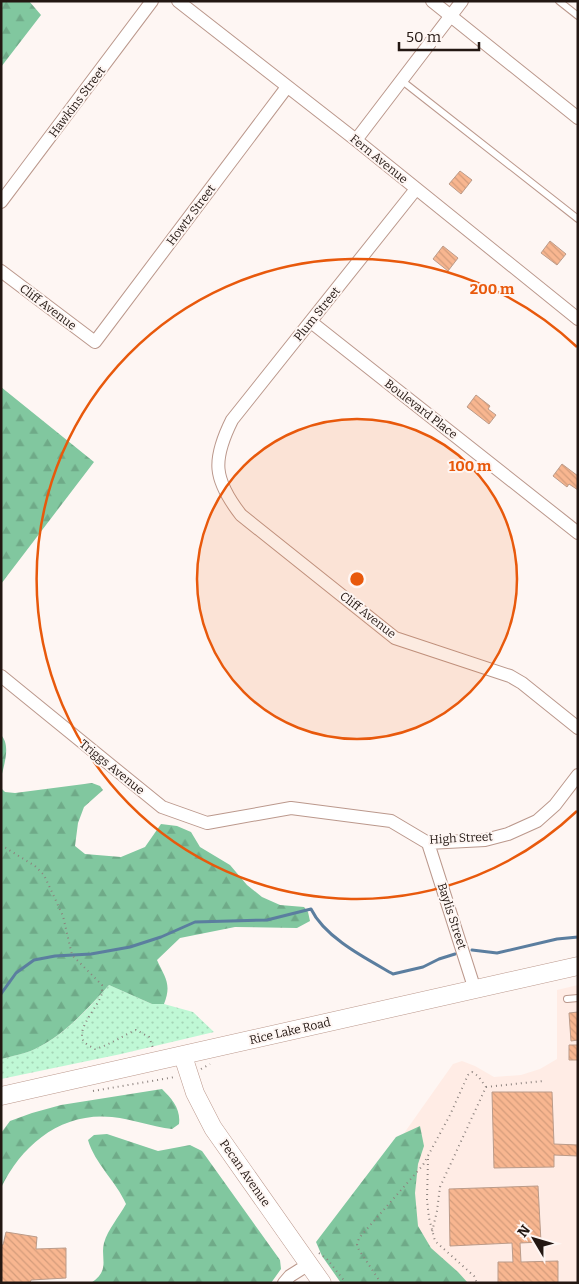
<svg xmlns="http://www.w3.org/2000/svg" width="579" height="1284" viewBox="0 0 579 1284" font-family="Bitter,serif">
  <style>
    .built { fill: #ffece5 }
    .grass { fill: url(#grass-dots) }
    .forest { fill: url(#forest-firs) }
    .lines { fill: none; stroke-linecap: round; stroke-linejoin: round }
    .stream { stroke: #5b7e9f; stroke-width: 3 }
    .building { fill: url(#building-back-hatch); stroke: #bb9b89 }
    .lane-casing { stroke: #bb988c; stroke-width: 8 }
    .street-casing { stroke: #bb988c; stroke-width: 14 }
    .secondary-casing { stroke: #bb988c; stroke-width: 19 }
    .path { stroke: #8c827e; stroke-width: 2; stroke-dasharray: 1 4; stroke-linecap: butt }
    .lane { stroke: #fff; stroke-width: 6 }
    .street { stroke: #fff; stroke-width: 12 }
    .secondary { stroke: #fff; stroke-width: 18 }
    .ring { fill: none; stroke: #e8590c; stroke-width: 2.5 }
    .labels { text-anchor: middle; stroke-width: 4; stroke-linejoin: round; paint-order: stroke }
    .street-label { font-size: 12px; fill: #231712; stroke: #fef6f3 }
    .centre { fill: #e8590c; stroke: #fef6f3; stroke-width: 2.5 }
    .ring-label { font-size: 15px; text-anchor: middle; font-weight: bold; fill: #e8590c; stroke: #fef6f3; stroke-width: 4; stroke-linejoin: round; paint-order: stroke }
  </style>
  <defs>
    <pattern id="grass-dots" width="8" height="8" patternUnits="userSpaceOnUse" patternTransform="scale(1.25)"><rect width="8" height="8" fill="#bff8d5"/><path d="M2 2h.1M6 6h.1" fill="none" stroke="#a4d4b6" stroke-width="1.8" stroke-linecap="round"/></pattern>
    <pattern id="forest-firs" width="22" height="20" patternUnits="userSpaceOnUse" patternTransform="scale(1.25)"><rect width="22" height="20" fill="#81c79f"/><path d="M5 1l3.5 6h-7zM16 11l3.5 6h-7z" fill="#6faa88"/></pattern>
    <pattern id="building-back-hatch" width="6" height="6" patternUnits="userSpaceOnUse" patternTransform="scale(1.25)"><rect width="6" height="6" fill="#f8b690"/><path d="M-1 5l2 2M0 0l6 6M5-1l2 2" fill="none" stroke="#d49c7b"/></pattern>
  </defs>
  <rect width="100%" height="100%" fill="#fef6f3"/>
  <path class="built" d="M578 985V1283H342L371 1180 453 1064 462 1061 475 1066 494 1077 521 1075 540 1069 557 1059V990Z"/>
  <path class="grass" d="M109 985 152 1004H164L193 1012 214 1032 121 1054 1 1079V1059C12 1056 25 1054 35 1049 65 1035 88 1009 109 985Z"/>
  <path class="forest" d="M1 1H29L41 15 1 67Z
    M1 387 94 462 1 584Z
    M1 735C11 745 4 765 1 778Z
    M92 783 100 786 103 790 84 807 78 823 75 846 85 854 121 857 145 847 161 824 177 826 191 832 200 847 230 865 247 885 262 897 280 905 304 907 308 912 310 921 297 928 235 927 180 938 157 960C165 978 172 984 164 1004H152L109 985C88 1008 65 1035 35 1049 25 1054 12 1056 1 1059V788L5 792 15 793Z
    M162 1089C172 1099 181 1109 179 1124L172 1129C152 1127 133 1119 112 1117 62 1112 22 1144 1 1188V1133L10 1121 32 1113 61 1105Z
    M420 1126 424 1146 418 1164 415 1193 418 1226 431 1248 458 1272 468 1283H341L322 1256 316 1242 396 1137Z
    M107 1134 158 1151 190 1145 202 1151 280 1260 281 1269 271 1283H91C111 1270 100 1258 104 1243 108 1229 119 1217 126 1204 116 1181 95 1164 88 1140L94 1135Z"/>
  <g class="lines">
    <path class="stream" d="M472 950 497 953 557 939 578 937
      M1 994 16 973 34 960 55 956 91 954 130 947 161 937 195 922 267 920 311 909C325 938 367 959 393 974L423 967 439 959 455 954"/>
  </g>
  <path class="building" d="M460 171 472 180 461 194 449 184Z
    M550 241 566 254 557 265 541 253Z
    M443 246 458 258 448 271 433 259Z
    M476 395 490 406 488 409 496 415 489 424 467 407Z
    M562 464 578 476V490L569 484 567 487 553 476Z
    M578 1012V1040L571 1041 569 1013Z
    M569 1045H578V1060H569Z
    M492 1092H552L554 1144 578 1145V1156L554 1155V1167L494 1168Z
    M538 1186 541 1242 520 1243 521 1262 558 1261V1283H498V1262H513L512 1243 450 1246 449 1189Z
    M6 1232 37 1237 36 1249 66 1248V1278L31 1280 30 1283H1V1245H3Z"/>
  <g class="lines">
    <g class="lane-casing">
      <path id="lane" d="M559 1 578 16
        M401 80 578 219
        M567 999 578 998"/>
    </g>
    <g class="street-casing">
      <path id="street" d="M178 1 356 140 578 319
        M432 1 578 118
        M356 140 462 1
        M416 189 232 420C212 460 213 479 241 515L395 638 510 676 522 683 578 728
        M1 202 152 1
        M1 271 95 342 287 87
        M311 322 578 533
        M1 676 162 807 207 823 291 808 391 821 428 843 485 840 508 834 537 821 555 805 578 775
        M428 843 475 990
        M284 1283 290 1276 309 1264"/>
    </g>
    <g class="secondary-casing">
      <path id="secondary" d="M183 1056 195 1093 213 1128 322 1283
        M1 1096 578 966"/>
    </g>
    <path class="path" d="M1 845 35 866 44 875 63 916 72 955 102 985C102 988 102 991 102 993 99 1006 77 1027 83 1040 85 1044 91 1047 95 1049 110 1045 122 1036 136 1030L149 1037 153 1048
      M201 1069 210 1064
      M486 1087 543 1081
      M93 1091 175 1077
      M428 1159 427 1200 429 1218 435 1241 474 1276 477 1283
      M319 1253 327 1259 346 1283
      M381 1283 359 1250 357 1245 359 1238 423 1165 450 1115 468 1075 472 1072 478 1076 486 1087 440 1187 437 1211 432 1232"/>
    <use href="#lane" class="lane"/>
    <use href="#street" class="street"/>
    <use href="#secondary" class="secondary"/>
  </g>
  <circle cx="357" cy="579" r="160" fill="#e8590c" fill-opacity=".12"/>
  <g class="ring">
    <circle cx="357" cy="579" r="160"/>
    <path d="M577 811A320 320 0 1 1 577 347"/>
  </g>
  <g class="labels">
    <g class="street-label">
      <text transform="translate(77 102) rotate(-53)" y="4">Hawkins Street</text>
      <text transform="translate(379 159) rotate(39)" y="4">Fern Avenue</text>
      <text transform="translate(191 215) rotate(-53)" y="4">Howtz Street</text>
      <text transform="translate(48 307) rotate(37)" y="4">Cliff Avenue</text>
      <text transform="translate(317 314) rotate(-51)" y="4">Plum Street</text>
      <text transform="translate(421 409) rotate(38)" y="4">Boulevard Place</text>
      <text transform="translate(368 615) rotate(38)" y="4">Cliff Avenue</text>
      <text transform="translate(112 767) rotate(39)" y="4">Triggs Avenue</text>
      <text transform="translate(461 838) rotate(-3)" y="4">High Street</text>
      <text transform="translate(452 916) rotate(72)" y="4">Baylis Street</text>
      <text transform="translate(290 1031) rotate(-13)" y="4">Rice Lake Road</text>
      <text transform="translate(245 1173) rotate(55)" y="4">Pecan Avenue</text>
    </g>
  </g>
  <circle cx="357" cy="579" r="8" class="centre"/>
  <g class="ring-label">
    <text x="492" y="294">200 m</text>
    <text x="470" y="471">100 m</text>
  </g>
  <rect width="579" height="1284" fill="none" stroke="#231712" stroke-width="5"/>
  <g transform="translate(534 1239) rotate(308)" stroke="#fef6f3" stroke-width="4" paint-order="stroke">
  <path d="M0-4L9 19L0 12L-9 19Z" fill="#231712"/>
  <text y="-8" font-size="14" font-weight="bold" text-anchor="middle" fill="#231712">N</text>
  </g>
  <path d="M399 42v8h80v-8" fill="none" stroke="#231712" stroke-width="2.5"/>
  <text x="406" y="42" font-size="15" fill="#231712" stroke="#fef6f3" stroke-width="4" paint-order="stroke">50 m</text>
</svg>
